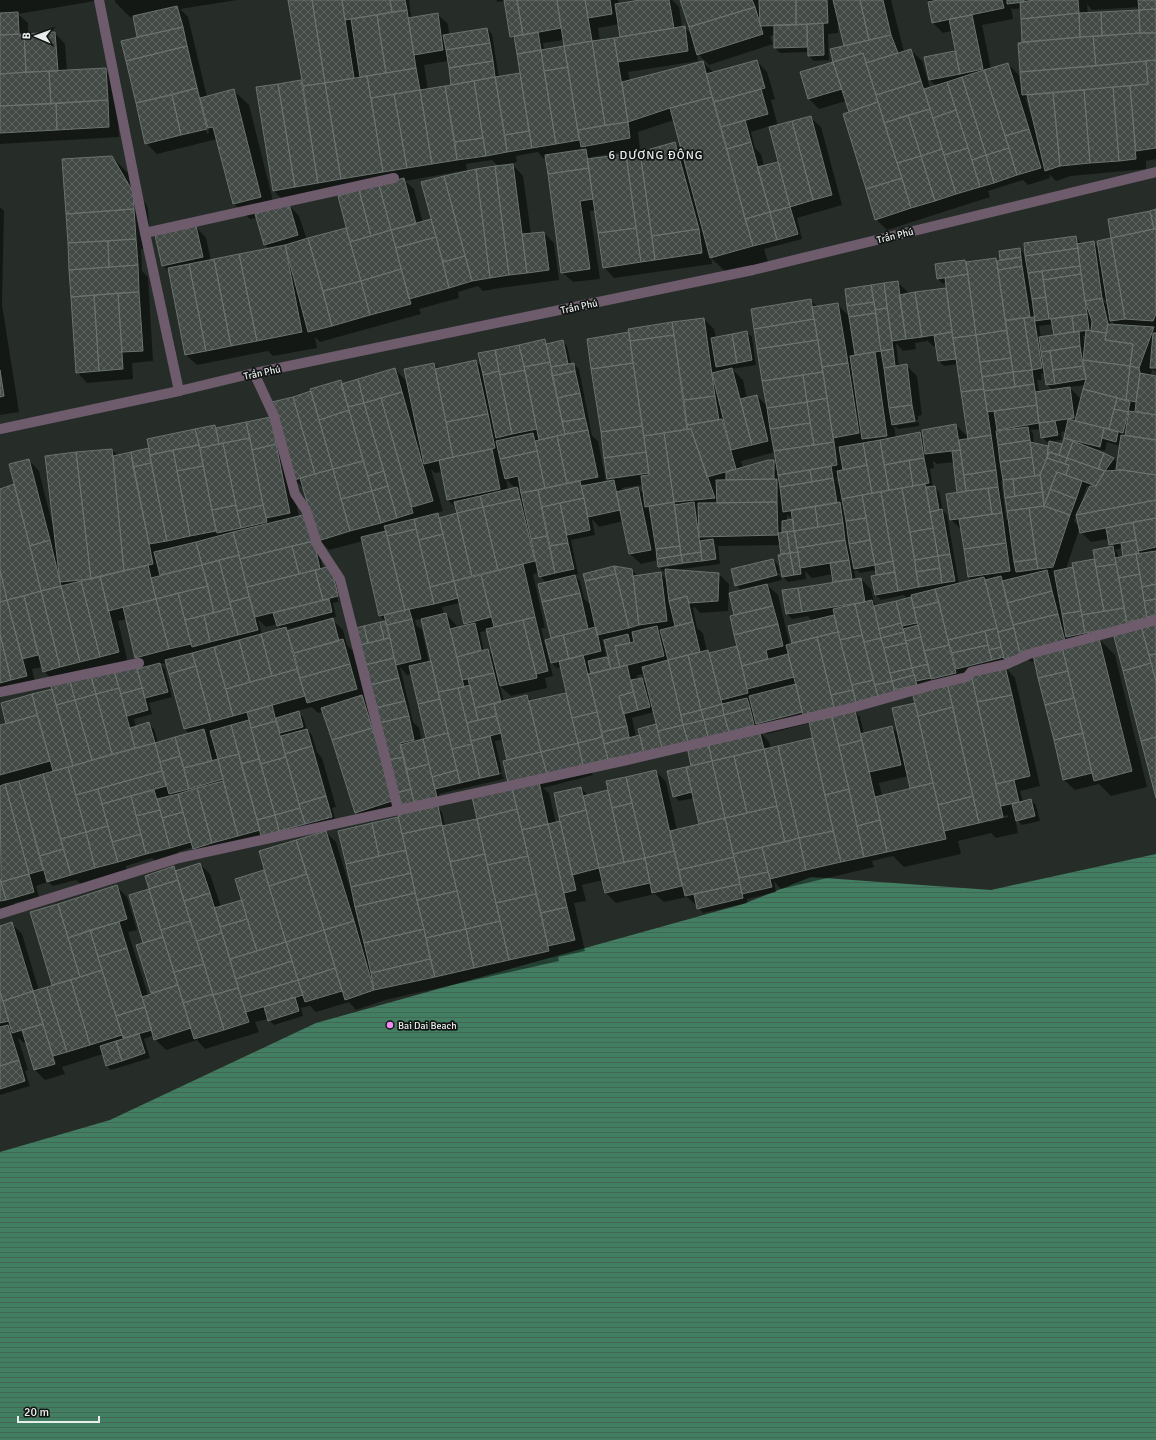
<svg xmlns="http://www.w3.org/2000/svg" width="1156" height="1440" viewBox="0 0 1156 1440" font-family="Signika,sans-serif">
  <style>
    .water { fill: url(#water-rules) }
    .shadow { fill: #0007; fill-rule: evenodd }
    .building { fill: url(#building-cross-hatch); stroke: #6b736e }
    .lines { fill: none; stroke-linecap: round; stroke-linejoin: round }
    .service { stroke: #6e5c6d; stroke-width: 10 }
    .minor { stroke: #6e5c6d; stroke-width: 10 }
    .tertiary { stroke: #6e5c6d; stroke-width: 10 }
    .poi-dot { fill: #f28af3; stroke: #111513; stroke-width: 1.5 }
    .labels { text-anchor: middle; stroke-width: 3.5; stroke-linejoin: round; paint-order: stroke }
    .street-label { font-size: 10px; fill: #e9edeb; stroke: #111513 }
    .poi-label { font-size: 10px; fill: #e9edeb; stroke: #111513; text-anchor: start }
    .quarter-label { font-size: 12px; letter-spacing: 1px; fill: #e9edeb; stroke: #111513 }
  </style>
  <defs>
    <pattern id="water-rules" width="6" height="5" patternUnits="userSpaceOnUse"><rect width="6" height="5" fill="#427f62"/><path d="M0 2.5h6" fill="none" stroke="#465"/></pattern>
    <pattern id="building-cross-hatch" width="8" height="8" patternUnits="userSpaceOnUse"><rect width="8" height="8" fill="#434a46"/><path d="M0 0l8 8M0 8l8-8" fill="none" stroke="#5e6461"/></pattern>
  </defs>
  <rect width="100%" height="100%" fill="#262d29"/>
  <path class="water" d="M1156 854V1440H0V1152L110 1120 316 1023 743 904 811 877 991 890Z"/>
  <path class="shadow" d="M0 0H101L18 14 28 23V35L55 33 65 44 67 71 105 69 116 79 119 137 0 144Z
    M115 0H237L180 9 188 17 207 97 233 90 249 105 275 209 289 205 299 216 307 240 348 229 355 192 284 201 273 190 257 88 303 80 290 0H409L411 16 413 18 437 14 448 24 449 35 487 29 492 34 499 78 521 74 516 41 511 36 505 1 498 2 496 0H618L619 4 641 0H672L679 7 682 27H684L692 35 682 0H759L760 2V0H891L904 52 911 50 922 61 930 88 936 86 930 80 925 58 956 51 952 31 943 33 933 23 928 0H1156V159L1146 161V169L1071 176 1056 181 1049 174 1050 178 1028 185 1023 180 988 191 990 197 887 230 876 219 846 101 819 109 809 99 801 73 834 62 845 47 839 21H838V33L828 34 829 60 814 61 809 56V52L780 53 775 48V35L770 36 773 44 709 65 697 53 698 61 628 72 630 81 703 62 714 73 757 61 767 72 775 99 771 100 778 126 810 117 821 127 842 205 797 218 802 239 764 249 768 262 727 273 711 258 712 264 614 278 604 267 596 210 590 211 600 279 573 282 562 272 547 157 543 158 538 152 516 156 517 162 502 165V167L513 165 523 176 531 234 544 233 554 243 559 280 500 288 483 291 478 286 458 292 459 298 419 309 421 314 320 342 315 337 317 348 273 356 268 351 197 365 186 355 170 273 163 265 196 227 206 238 211 261 270 249 265 245 257 218 250 219 234 204 217 139 157 154 146 143 122 42 139 38 134 17 131 18 115 2ZM1087 4 1092 10 1140 7 1141 10 1088 14ZM1011 7 1013 9 1021 8 1023 43 1021 85 1018 74 1008 64 991 69 982 25 1013 19ZM179 18H181L209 133 207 134ZM619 24 621 37 600 41 598 28ZM564 40 566 49 544 50 543 43ZM539 44H541L542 55ZM448 61 452 86 428 90 424 65ZM1025 97 1030 102 1035 122H1033ZM674 120 683 151 675 143 641 153 591 160V157L640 149 638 132ZM770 126 779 162 764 166 761 154 755 148 751 132ZM492 160 499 167 476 170 422 183 433 223 431 220 423 223 414 189 405 181 467 170 466 164Z
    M112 157 128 173 148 208 149 225H144L146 249H141L142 271 148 277 153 361 132 363 133 379 87 383 77 372 63 160Z
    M0 207 4 211 2 305 19 412 0 415Z
    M1156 210V372L1153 369 1150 376 1156 377V680H1153L1156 682V794L1114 634 1099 639 1115 655 1147 787 1111 796 1099 784 1075 790 1064 780 1035 661 1031 662 1023 654 1005 667 1015 678 1040 786 1020 791 1023 802 1031 800 1036 805 1040 821 1022 825 1015 818 1018 833 996 838 991 833 958 841 961 854 904 867 893 856 872 861 874 867 781 889 774 881 776 892 747 899V903L703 913 697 906 687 897 664 902 655 894 616 903 606 893 603 880 582 885 586 901 574 903 585 951 558 957 559 961 385 1000 356 1010 349 1002 316 1012 310 1006 301 1008 303 1016 274 1025 268 1019 255 1022 259 1032 205 1049 197 1040 166 1050 155 1039 154 1035 144 1039 150 1058 111 1070 106 1065 103 1054 62 1067 65 1074 45 1080 35 1070 26 1042 24 1043 18 1038 28 1070 25 1071 30 1086 0 1095V927L12 924 22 934 39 991 54 986 32 913 116 886 127 897 137 930 128 932 148 995 152 994 137 946 144 944 130 896 151 889 174 868 177 871 200 864 210 874 221 907 243 901 236 880 266 871 326 832 336 842 352 894 353 893 340 832 398 818 400 820 437 807 442 812 445 826 478 819 515 788 503 739 495 741 502 772 467 780V782L502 774 504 779 439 794 441 802 404 810 366 822 356 812 323 712 318 713 312 707 297 711 303 717 307 730 312 735 317 752 322 758 336 807 332 808 336 822 204 858 193 847 178 852 180 858 158 864 152 858 126 866 127 873 82 885 76 880 53 886 48 882 36 886 39 897 14 903 16 910 0 914V726L7 724 32 695 135 666 139 670 147 668 136 657 127 619 118 621 128 663 54 682 44 671 43 667 32 669 36 686 0 695V489L16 485 29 460 39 471 53 527 112 450 118 456 150 449 148 440 214 426 217 429 271 418 287 458 299 517 314 522 304 489 295 480 312 392 340 381 343 384 395 369 407 382 434 364 439 369 476 361 482 367 479 354 544 340 549 345 562 341 567 346 571 364H574L579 369 592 436 598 441 606 482 611 481 608 478 588 339 704 319 714 329 716 338 747 332 752 337 756 365 732 369 743 380 747 399 757 396 768 407 752 310 811 300 818 308 838 305 850 317 846 289 897 282 908 292V295L947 289 946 283 943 284 938 279 965 261 967 263 996 259 999 261H1001L1000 251 1020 249 1026 256 1075 237 1080 242 1081 244 1094 243 1099 248ZM1099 294 1108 303V306L1098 295ZM1021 317 1022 320 1000 322V320ZM1110 320 1116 325H1112ZM1053 324 1055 336 1041 338 1039 326ZM1083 336H1087L1085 347ZM927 340 933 346H937L939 361 944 366 958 364 968 437 956 425 924 438 920 433 896 438 894 426 898 429 919 426V422L895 425V423L918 420V416L922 415 917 376 906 365 899 367 896 343 903 351 916 349 915 343 927 341ZM1045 373 1047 385 1053 390 1040 392 1039 390 1037 380H1042L1041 374ZM1085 385 1080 403V398L1069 387ZM1041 429 1042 437 1047 442 1062 440 1061 432 1067 431 1063 445 1050 442 1049 447 1034 444 1033 433 1030 430ZM1107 442 1120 446 1118 463 1114 459 1094 450 1095 449 1105 451ZM775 452 777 465 773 461 743 468 741 461ZM933 461 937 464 954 462 958 493 947 495 951 520 962 530 969 577 973 581 959 584 947 515 943 511 939 492 933 487 930 469 934 468ZM1116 468 1119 471 1113 472ZM431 469 435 473 442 472 448 500 457 509 459 514 442 519 437 513 443 511ZM836 477H839L841 487 838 484ZM506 479 515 488 508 490ZM1001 481H1004L1010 522 1006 519ZM643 485 644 494 638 488 624 491 621 488ZM1087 486 1091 487 1081 508H1079ZM517 488H521L522 494ZM787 514 793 520 787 521ZM1077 514 1079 526 1074 521ZM592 519 599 527 623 521 630 554 641 564 658 560 689 562 691 563 660 568 664 572 666 571 667 580 661 574 638 577 632 570 592 606 584 599 580 581 574 575 578 574 571 540 595 535ZM793 526H795L796 537H794ZM1080 527 1081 532 1091 542 1109 539 1110 545 1113 547 1096 562 1094 560 1066 569ZM363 541 380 616 386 622 357 629 372 706 365 700 366 699 353 651 347 645 343 630 331 618 336 617 333 603 342 601 335 572 323 569 319 552 321 542 329 550ZM781 545 783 577 788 582 806 579 805 571 812 578 833 574 834 583 783 591 787 614 792 619 808 616 812 621 789 627 793 644 790 645 778 595 766 584 782 580 780 575 738 586V584L780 573 778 565 773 560 736 585 742 591 730 594 735 616 738 647 711 654 707 651 703 633 697 628 693 608 695 607 700 613 728 611 729 584 719 574 674 570 720 564 718 546ZM1122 548 1124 555 1126 557 1119 559 1117 552 1115 550ZM857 570 860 573 877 570 878 576 872 577 876 595 881 600 904 595 907 598 877 606 874 603 871 589 861 579 856 580 854 571ZM331 571H333L340 601H338ZM539 573 540 576 546 583 552 638 553 639 547 640 552 663 557 668 561 667 567 694 532 701 527 696 504 702 500 686 511 696 547 688 545 678 553 676 541 628H545L533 574ZM439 601V603L396 613V611ZM460 603 465 623 468 626 457 629 456 625 446 614 444 615 442 607ZM258 619 266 627 277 624 281 629 262 634ZM422 619 432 662 429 663 422 630 416 625 415 620ZM312 623V625L289 631 287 629ZM487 631 493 655 488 650 484 651 480 632ZM632 636H633L635 643H633ZM602 638 605 641 609 657 592 661 591 659 606 656ZM167 663 185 729 190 734 158 743 154 729 149 724 136 727 134 719 152 714 149 703 172 697 165 669 160 664ZM400 667 407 675 412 674 428 739 422 741 419 728 413 722ZM645 674 647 684 642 679 638 680 637 675ZM913 691 916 704 899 734 892 727 864 734 860 717 854 711ZM654 712 657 725 640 730 641 736 636 737 632 718ZM757 723 767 734 810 723 814 741 812 739 771 748 769 742 759 731ZM212 734 213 740 209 735ZM688 748 692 767 674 796 679 801 694 798 700 825 677 830 666 782 656 771 607 782 610 794 586 796V793L581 788 561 822 556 823 549 793 543 788 593 775 591 769ZM908 776 912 789 882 796 879 783ZM1008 815V817L990 822V820Z"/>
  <path class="building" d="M288 0H312L325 83 303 86Z
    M312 0H342L354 78 325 83Z
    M342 0H390L392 12 345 20Z
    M390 0H405L407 10 392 12Z
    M504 0H517L523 35 510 37Z
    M517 0H557L561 28 523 35Z
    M557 0H585L592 41 564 46Z
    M585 0H610L612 14 588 18Z
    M640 0H669L674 28 620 37 615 4Z
    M680 0H752L755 7 689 27Z
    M759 0H796V25L760 26Z
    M796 0H827L828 23 796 25Z
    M833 0H860L869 40 844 46Z
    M860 0H883L891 35 869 40Z
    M938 0H1002L1004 8 932 23 928 2Z
    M1007 0H1024V2L1007 4Z
    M1035 0H1078L1079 13 1021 19 1020 2Z
    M1138 0H1156V9L1139 10Z
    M177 6 183 27 137 37 133 16Z
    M755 7 763 34 697 55 689 27Z
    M1156 9V33H1140L1139 10Z
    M407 10 416 68 386 73 377 15Z
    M1139 10 1140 33 1102 36 1101 12Z
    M18 12 19 34 0 35V13Z
    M1101 12 1102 36 1080 37 1079 13Z
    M438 13 443 50 414 55 408 18Z
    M1079 13 1080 37 1022 42 1021 19Z
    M377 15 386 73 360 77 351 19Z
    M972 15 983 69 960 74 949 19Z
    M823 23 824 55 808 56 807 24Z
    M807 24V47L774 48V25Z
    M685 26 688 51 618 62 614 38Z
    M183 27 187 46 126 61 121 41Z
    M487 28 490 43 446 50 443 35Z
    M55 32 58 71 26 72 24 34Z
    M538 32 541 50 517 54 514 36Z
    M1140 33H1156V60L1096 66 1093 36Z
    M24 34 26 72 0 74V35Z
    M891 35 898 53 866 63 863 53 833 62 830 49Z
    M1093 36 1096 66 1020 72 1018 43Z
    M614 38 628 122 605 125 592 41Z
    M592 41 605 125 578 130 564 46Z
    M490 43 493 61 449 68 446 50Z
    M187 46 197 88 136 103 126 61Z
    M564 46 568 67 544 71 541 50Z
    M911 49 921 81 876 95 866 63Z
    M541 50 556 144 532 148 517 54Z
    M955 51 960 74 929 80 924 57Z
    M863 53 878 102 849 112 833 62Z
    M757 60 765 88 714 102 706 74Z
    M1156 60V148L1136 151 1130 86 1148 84 1146 61Z
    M493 61 495 77 451 85 449 68Z
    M703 61 712 97 670 108 628 122 622 82Z
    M1146 61 1148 84 1022 95 1020 72Z
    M833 62 842 89 808 99 800 72Z
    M1008 63 1029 129 1005 136 984 70Z
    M568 67 579 140 556 144 544 71Z
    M106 68 108 100 51 104 49 71Z
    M416 68 420 90 371 98 367 76Z
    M984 70 1009 148 986 155 962 77Z
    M49 71 51 104 0 106V74Z
    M520 73 529 131 505 135 495 77Z
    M367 76 383 172 341 179 325 83Z
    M495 77 507 152 486 156 474 81Z
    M962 77 986 155 972 160 947 82Z
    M301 80 318 183 295 187 278 84Z
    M474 81 483 138 455 142 445 86Z
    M921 81 930 109 884 123 876 95Z
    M947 82 956 110 933 118 924 89Z
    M325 83 341 179 318 183 303 86Z
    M278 84 295 187 273 191 256 87Z
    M445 86 457 160 432 164 420 90Z
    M1130 86 1136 159 1119 161 1113 87Z
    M1113 87 1119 161 1090 163 1084 90Z
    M197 88 207 129 181 135 172 95Z
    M234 89 261 197 233 204 213 127 208 128 200 98Z
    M761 89 768 114 721 127 714 102Z
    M420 90 432 164 407 168 394 94Z
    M1084 90 1090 163 1060 166 1053 93Z
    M1053 93 1060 166 1045 171 1027 95Z
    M394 94 407 168 383 172 371 98Z
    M172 95 181 135 145 144 136 103Z
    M712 97 753 246 710 258 670 108Z
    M108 100 109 127 57 130 56 103Z
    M878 102 902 178 866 189 843 114Z
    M56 103 57 130 0 133V106Z
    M930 109 942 149 921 156 908 115Z
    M956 110 968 148 944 155 933 118Z
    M908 115 921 156 897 163 884 123Z
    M811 116 832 195 813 200 792 121Z
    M745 120 751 142 727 149 721 127Z
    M792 121 813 200 790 207 769 127Z
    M628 122 630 138 581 147 578 130Z
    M1029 129 1041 168 1017 175 1005 136Z
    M529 131 532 148 507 152 505 135Z
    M483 138 486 156 457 160 455 142Z
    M675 142 699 229 652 236 640 152Z
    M751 142 770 212 745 219 727 149Z
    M968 148 980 187 956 194 944 155Z
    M1009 148 1017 175 994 183 986 155Z
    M586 149 589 168 548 174 545 155Z
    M942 149 956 194 935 201 921 156Z
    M640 152 655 260 641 262 626 154Z
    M626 154 636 228 598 233 587 159Z
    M986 155 994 183 980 187 972 160Z
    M112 156 133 192 134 209 66 214 62 159Z
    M921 156 935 201 911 208 897 163Z
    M778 162 790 207 770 212 757 167Z
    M513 164 527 273 509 275 495 166Z
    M495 166 509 275 490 278 476 169Z
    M589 168 593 199 580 201 590 269 561 273 548 174Z
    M476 169 490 278 472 281 444 176Z
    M444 176 465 256 443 262 421 182Z
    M404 178 416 224 391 230 379 185Z
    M902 178 911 208 875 220 866 189Z
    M379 185 391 230 371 236 359 190Z
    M359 190 371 236 350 242 338 196Z
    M289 204 298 235 264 245 255 214Z
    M790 207 798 234 777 240 770 212Z
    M134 209 136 239 68 243 66 214Z
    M1156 209V229H1154L1150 211Z
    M1150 211 1154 229 1111 238 1108 219Z
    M770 212 777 240 753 246 745 219Z
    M431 219 436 237 396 248 391 230Z
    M196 226 203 257 162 266 155 235Z
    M346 228 361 281 323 291 308 238Z
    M636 228 641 262 603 268 598 233Z
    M699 229 702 253 655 260 652 236Z
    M1154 229H1156V314L1153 321 1125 319 1111 238Z
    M391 230 401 269 361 281 350 242Z
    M544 232 549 270 527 273 522 234Z
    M1076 236 1078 248 1025 256 1024 243Z
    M436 237 449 288 409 299 396 248Z
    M308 238 332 326 308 332 285 245Z
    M1111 238 1125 319 1110 321 1097 241Z
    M136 239 138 265 109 267 108 241Z
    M108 241 109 267 69 270 68 243Z
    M1094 241 1102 298 1085 301 1077 244Z
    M285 245 302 332 257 341 239 254Z
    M1020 248 1021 257 1000 260 999 251Z
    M1078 248 1080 266 1028 273 1025 256Z
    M239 254 257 341 231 346 214 259Z
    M465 256 472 281 449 288 443 262Z
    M1021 257 1022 266 998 270 997 261Z
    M996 258 1007 330 976 335 966 262Z
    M214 259 231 346 206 351 189 264Z
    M965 260 968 274 937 279 935 264Z
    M189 264 206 351 185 355 168 268Z
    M138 265 139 292 71 297 69 270Z
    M1022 266 1030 317 1005 320 998 270Z
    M1080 266 1081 274 1043 280 1042 271Z
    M401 269 411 304 370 315 361 281Z
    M1042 271 1046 297 1032 299 1028 273Z
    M968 274 976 335 953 338 945 278Z
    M1081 274 1087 314 1049 319 1043 280Z
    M361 281 370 315 332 326 323 291Z
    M898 281 906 339 892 341 884 283Z
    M884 283 887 308 875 310 871 285Z
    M871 285 874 302 847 306 845 289Z
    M946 288 952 332 922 337 915 292Z
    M139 292 143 351 122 352 118 293Z
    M915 292 922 337 906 339 899 295Z
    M118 293 123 369 99 371 94 295Z
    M94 295 99 371 76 373 71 297Z
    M1046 297 1049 319 1035 321 1032 299Z
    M1102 298 1108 324 1106 333 1091 331 1092 321 1085 301Z
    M811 299 814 319 754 329 751 309Z
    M874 302 876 313 849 317 847 306Z
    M838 303 848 363 822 367 812 307Z
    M887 308 893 349 881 351 875 310Z
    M876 313 881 351 855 355 849 317Z
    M1087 314 1089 330 1074 332 1072 316Z
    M1072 316 1074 332 1054 335 1051 319Z
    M1034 317 1042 368 1032 370 1024 318Z
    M704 318 715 396 684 400 672 322Z
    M1024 318 1032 370 1013 372 1005 321Z
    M814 319 818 340 757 349 754 329Z
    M672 322 674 335 630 341 628 329Z
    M1108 324 1154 327 1139 368 1130 366 1133 344 1105 340Z
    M1007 330 1011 358 980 362 976 335Z
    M1086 330 1106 333 1105 340 1133 344 1130 366 1083 360Z
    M747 331 752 360 737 363 732 334Z
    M1079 331 1080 346 1041 352 1039 337Z
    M629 332 633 363 591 369 587 339Z
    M952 332 956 359 938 361 934 335Z
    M1153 333H1156V368H1150Z
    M732 334 737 363 716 367 711 338Z
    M674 335 687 429 644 436 630 341Z
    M976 335 984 389 961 392 953 338Z
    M545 339 550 362 524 367 519 345Z
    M563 340 568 364 551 367 546 344Z
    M818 340 823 372 762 381 757 349Z
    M519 345 525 370 500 375 495 350Z
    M1080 346 1083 366 1053 370 1050 351Z
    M893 349 895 366 884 368 881 351Z
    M495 350 499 371 483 375 478 353Z
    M1050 351 1055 384 1046 385 1041 352Z
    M875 352 887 436 862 439 850 356Z
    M1011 358 1013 372 982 377 980 362Z
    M476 360 488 414 446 422 435 369Z
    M1083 360 1130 366 1126 400 1083 389 1086 379Z
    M550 362 565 434 539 440 524 367Z
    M434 363 453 457 424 464 404 369Z
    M574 363 575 371 552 376 551 367Z
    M633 363 642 426 601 432 591 369Z
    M848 363 859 433 833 438 822 367Z
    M907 364 912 405 889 408 884 368Z
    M1083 366 1086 379 1055 384 1053 370Z
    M1130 366 1139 368 1140 373 1136 402 1126 400Z
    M395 368 402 392 364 403 358 379Z
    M732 368 752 445 731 450 712 373Z
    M0 370 4 396 0 397Z
    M525 370 537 429 512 434 500 375Z
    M1032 370 1034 384 1015 387 1013 372Z
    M499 371 512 434 496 438 483 375Z
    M575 371 580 393 557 398 552 376Z
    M823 372 827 398 807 402 803 375Z
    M1013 372 1015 387 984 391 982 377Z
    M1140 373 1156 376V415L1135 411Z
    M803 375 807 402 767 408 762 381Z
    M358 379 364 403 348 407 341 384Z
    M341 380 349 410 319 420 310 389Z
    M1034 384 1037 405 987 412 984 391Z
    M1070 387 1074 418 1039 423 1035 392Z
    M984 389 991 435 968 439 961 392Z
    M1083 389 1117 398 1109 429 1075 421Z
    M311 391 333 469 315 474 293 397Z
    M402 392 433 501 412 507 381 398Z
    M580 393 585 418 562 422 557 398Z
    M757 395 768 441 752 445 740 399Z
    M715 396 719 420 687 425 684 400Z
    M293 397 315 474 294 480 272 402Z
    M381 398 413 513 397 518 364 403Z
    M827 398 834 442 814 445 807 402Z
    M1117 398 1130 402 1128 412 1114 409Z
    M807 402 810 423 770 429 767 408Z
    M364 403 384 471 368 476 348 407Z
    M912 405 915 421 892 425 889 408Z
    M1037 405 1039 423 997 430 994 411Z
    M1114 409 1128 412 1123 433 1109 429Z
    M349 410 363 461 333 469 319 420Z
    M1129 411 1156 415V440L1125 435Z
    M488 414 495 448 453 457 446 422Z
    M271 417 276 444 252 450 246 422Z
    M585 418 588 430 565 434 562 422Z
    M722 419 736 469 707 477 691 429H687V425Z
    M1068 419 1104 428 1100 447 1064 438Z
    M1055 421 1058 435 1041 438 1039 423Z
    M246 422 250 438 219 444 216 428Z
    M810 423 814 445 774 451 770 429Z
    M956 424 960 450 925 454 922 430Z
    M215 425 219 444 200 448 195 429Z
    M642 426 646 452 604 458 601 432Z
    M1028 427 1030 440 998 445 996 431Z
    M1104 428 1118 432 1116 442 1102 438Z
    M195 429 199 445 150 455 147 439Z
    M691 429 715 498 674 502 664 433Z
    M588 430 598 477 567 483 557 436Z
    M920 432 924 458 884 465 880 440Z
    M533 433 537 451 500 459 496 441Z
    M664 433 674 502 645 507 641 476 649 475 644 436Z
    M991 435 996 470 964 475 959 440Z
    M1121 435 1156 440V475L1116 469Z
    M557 436 567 483 545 488 535 441Z
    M250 438 263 505 237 511 223 443Z
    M1064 438 1073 441 1067 458 1059 455Z
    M880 440 889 490 872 493 863 443Z
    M1030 440 1032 457 1000 462 998 445Z
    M1049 441 1062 444 1059 455 1049 452 1047 458Z
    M1073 441 1104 453 1098 469 1067 458Z
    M834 442 837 465 778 475 774 451Z
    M1030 442 1048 446 1047 458 1040 475 1035 476Z
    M223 443 236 505 212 510 200 448Z
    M863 443 867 465 843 470 839 447Z
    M276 444 290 513 266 518 252 450Z
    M199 445 203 466 177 471 173 450Z
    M149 448 151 463 133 467 131 452Z
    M112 449 124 571 91 579 76 452Z
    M492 449 500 489 447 500 439 460Z
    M173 450 190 536 167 541 150 455Z
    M960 450 966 491 957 493 952 451Z
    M537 451 545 488 521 493 518 476 505 479 500 459Z
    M76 452 91 579 60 582 45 456Z
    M131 452 153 564 124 571 113 456Z
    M646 452 649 473 607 479 604 458Z
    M1049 452 1067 458 1065 464 1047 458Z
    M1104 453 1114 458 1105 471 1098 469Z
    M1032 457 1035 476 1003 480 1000 462Z
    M924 458 929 483 913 486 909 460Z
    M1047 458 1069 465 1066 475 1057 472 1044 506 1040 475Z
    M1067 458 1105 471 1096 486 1066 475 1069 465 1065 464Z
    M29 459 50 540 30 546 9 464Z
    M768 460H774V479L726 480V472Z
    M909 460 913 486 889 490 884 465Z
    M363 461 372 491 341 499 333 469Z
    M151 463 167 541 149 544 133 467Z
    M867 465 872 493 842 499 837 471Z
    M203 466 216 531 190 536 177 471Z
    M831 466 833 478 812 482 810 470Z
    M333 469 350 531 318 541 300 478Z
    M810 470 812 482 780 487 778 475Z
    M996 470 998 487 966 491 964 475Z
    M1121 470 1156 475V500L1076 515 1090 486H1096L1105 471Z
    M384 471 388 486 372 491 368 476Z
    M1057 472 1082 481 1076 499 1050 489Z
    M1040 475 1043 492 1015 496 1013 479Z
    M833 478 837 503 783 512 780 487Z
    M777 479V502L717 503 716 480Z
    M1013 479 1015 496 1005 498 1003 480Z
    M614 480 620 510 588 517 581 486Z
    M580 481 584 498 542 507 538 490Z
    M14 484 41 591 7 600 0 570V489Z
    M925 484 933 528 910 532 902 488Z
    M388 486 397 518 381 523 372 491Z
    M935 486 939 510 930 512 926 487Z
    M517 487 520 499 483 507 480 496Z
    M638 487 651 550 629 554 616 492Z
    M998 487 1002 513 992 514 988 488Z
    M902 488 919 587 898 591 881 492Z
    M988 488 992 514 950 520 946 494Z
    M1050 489 1076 499 1070 515 1044 506Z
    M538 490 547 536 531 539 521 493Z
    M372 491 381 523 350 531 341 499Z
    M881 492 893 561 875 565 862 495Z
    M1043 492 1044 506 1007 511 1005 498Z
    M862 495 866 518 846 521 842 499Z
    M480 496 483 507 457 513 454 502Z
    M584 498 590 530 567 535 560 503Z
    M520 499 535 561 498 570 483 507Z
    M1156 500V518L1080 533 1076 515Z
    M674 502 680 546 656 549 649 506Z
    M694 502 701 552 681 555 674 505Z
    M777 502 778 535 699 537 698 503Z
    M840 502 843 523 818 527 815 506Z
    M560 503 568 543 550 546 542 507Z
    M236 505 241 528 217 533 212 510Z
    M263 505 267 522 241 528 237 511Z
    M815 506 818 527 794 531 791 510Z
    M1044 506 1070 515 1053 567 1038 569 1029 508Z
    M483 507 498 570 472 576 457 513Z
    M1029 508 1036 559 1014 562 1007 511Z
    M942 509 950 554 938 556 930 512Z
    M438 513 443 534 419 540 414 519Z
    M457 513 472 576 454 581 439 518Z
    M1002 513 1006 543 964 549 959 519Z
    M307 514 314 541 240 559 233 532Z
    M866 518 870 540 849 544 846 521Z
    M1156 518V547L1138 551 1133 522Z
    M414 519 416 529 387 536 384 526Z
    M793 519 794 531 782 532V521Z
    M1133 522 1136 540 1109 545 1106 528Z
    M843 523 845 540 797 548 794 531Z
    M933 528 938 556 915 560 910 532Z
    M416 529 434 604 405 610 387 536Z
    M386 531 405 610 379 616 361 537Z
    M794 531 798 552 790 553 787 532Z
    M233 532 239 555 202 565 196 542Z
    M787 532 790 553 781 554 778 533Z
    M443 534 454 581 430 587 419 540Z
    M547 536 555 573 539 577 531 539Z
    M713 539 716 559 702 561 700 541Z
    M50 540 61 586 41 591 30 546Z
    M845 540 849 560 800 568 797 548Z
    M870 540 875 565 854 569 849 544Z
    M1136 540 1139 553 1123 556 1121 543Z
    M314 541 320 569 299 574 292 546Z
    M196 542 202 565 160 575 154 552Z
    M568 543 574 569 555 573 550 546Z
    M1006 543 1010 571 968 577 964 549Z
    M292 546 299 574 247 587 240 559Z
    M680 546 681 555 657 559 656 549Z
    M1113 546 1116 564 1096 567 1093 550Z
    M1156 551V584L1142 587 1136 554Z
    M701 552 702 561 683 563 681 555Z
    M798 552 801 574 794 575 790 553Z
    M790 553 794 575 782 577 778 555Z
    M950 554 955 581 942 583 938 556Z
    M1136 554 1140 574 1119 578 1115 558Z
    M239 555 249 597 230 602 219 560Z
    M681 555 683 563 658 567 657 559Z
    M938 556 940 568 916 572 915 560Z
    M773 559 777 575 735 586 731 569Z
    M1036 559 1038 569 1016 572 1014 562Z
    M1094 559 1104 611 1082 615 1072 563Z
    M219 560 231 608 214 613 202 565Z
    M849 560 852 579 833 582 830 563Z
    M893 561 895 572 876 575 875 565Z
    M523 564 535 617 494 627 481 575Z
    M1116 564 1124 608 1104 611 1096 567Z
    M148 565 156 599 108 611 100 576Z
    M202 565 208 586 156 599 151 578Z
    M331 566 338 596 323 600 315 570Z
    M614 566 632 569 639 625 629 628Z
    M614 566 616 574 585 581 583 574Z
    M1073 567 1081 611 1062 614 1054 571Z
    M940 568 942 583 919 587 916 572Z
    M665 569 719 573 718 601 689 603 687 596 669 601Z
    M0 570 7 600 0 602Z
    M315 570 323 600 255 617 247 587Z
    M1047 570 1052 591 1007 603 1002 581Z
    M661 572 667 621 639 625 633 576Z
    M895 572 898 591 875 595 871 576Z
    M616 574 629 628 597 635 585 581Z
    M1140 574 1147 618 1127 622 1119 578Z
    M481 575 491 617 464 624 454 581Z
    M575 575 580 593 542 602 538 584Z
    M100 576 119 652 100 657 81 581Z
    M1001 576 1014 628 998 632 985 580Z
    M984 577 997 628 948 640 935 589Z
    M861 578 865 602 802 612 798 588Z
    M81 581 100 657 80 662 61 586Z
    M454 581 458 598 434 604 430 587Z
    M767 584 773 606 734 615 729 593Z
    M1156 584V599L1144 601 1142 587Z
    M61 586 80 662 60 667 41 591Z
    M208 586 214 613 185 620 178 593Z
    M798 588 802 612 786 614 782 590Z
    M935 589 939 602 914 608 911 595Z
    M41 591 60 667 43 672 24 596Z
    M1052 591 1058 614 1013 625 1007 603Z
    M178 593 191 644 169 649 156 599Z
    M580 593 588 629 551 638 542 602Z
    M24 596 38 655 22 659 7 600Z
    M687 596 693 622 675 626 669 601Z
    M249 597 258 630 238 635 230 602Z
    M911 597 917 623 902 626 896 601Z
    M156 599 169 649 135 658 123 607Z
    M329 599 332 612 277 626 273 613Z
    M1156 599V615L1147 617 1144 601Z
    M7 600 27 676 11 680 0 634V602Z
    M872 600 881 638 864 642 855 604Z
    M896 601 901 623 879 629 874 606Z
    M939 602 949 645 924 651 914 608Z
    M855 604 862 635 840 640 833 609Z
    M773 606 778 624 734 635 730 616Z
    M231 608 238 635 210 642 204 615Z
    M1124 608 1127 626 1085 633 1082 615Z
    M409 609 412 619 387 625 384 615Z
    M1081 611 1085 633 1066 637 1062 614Z
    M446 613 464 687 438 692 421 619Z
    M1058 614 1065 641 1020 652 1013 625Z
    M204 615 210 642 192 647 185 620Z
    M834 615 838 632 792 643 788 626Z
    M535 617 548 671 536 674 523 620Z
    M333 618 339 641 294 653 287 631Z
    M412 619 421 659 396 665 387 625Z
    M523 620 537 678 500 686 486 629Z
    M385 621 390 638 384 639 380 622Z
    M380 622 384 639 368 643 364 626Z
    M693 622 700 652 668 660 660 630Z
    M1156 622V654L1149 655 1141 626Z
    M475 623 481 650 457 657 450 629Z
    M901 623 904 632 881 638 879 629Z
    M778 624 783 646 766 650 768 659 742 666 734 635Z
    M918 625 921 637 906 641 903 629Z
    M364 626 368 643 360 645 356 628Z
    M657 626 664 656 620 667 615 646 634 642 632 632Z
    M1141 626 1151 663 1123 671 1113 633Z
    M286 627 297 669 272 676 261 634Z
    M596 627 601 651 569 659 563 635Z
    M997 628 1001 647 989 650 985 631Z
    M1014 628 1020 655 1004 659 998 632Z
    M985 631 988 645 952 653 948 640Z
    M838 632 853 690 831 695 817 637Z
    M904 632 906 643 884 648 881 638Z
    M0 634 11 680 0 683Z
    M261 634 272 676 250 682 239 640Z
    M628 634 630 643 615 646 620 667 611 669 604 640Z
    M563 635 569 659 551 663 545 640Z
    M862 635 873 680 852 685 840 640Z
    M817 637 834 707 803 715 786 645Z
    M921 637 928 664 912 668 906 641Z
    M390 638 394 658 365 665 360 645Z
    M881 638 892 681 875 685 864 642Z
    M1099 638 1132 771 1094 781 1062 647Z
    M343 639 350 664 300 678 294 653Z
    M239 640 250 682 226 689 214 647Z
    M906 643 912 668 890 673 884 648Z
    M949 645 956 673 931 679 924 651Z
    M988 645 992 660 956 669 952 653Z
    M737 646 748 693 721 700 709 653Z
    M214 647 233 716 211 722 192 653Z
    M1001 647 1004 657 992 660 989 650Z
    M1062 647 1068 671 1038 678 1033 655Z
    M488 649 494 673 462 680 457 657Z
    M708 650 722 704 701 710 688 655Z
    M192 653 196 666 169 674 165 660Z
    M788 654 794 677 747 689 742 666Z
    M1156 654V681L1149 655Z
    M583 655 597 712 572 718 559 661Z
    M688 655 701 710 681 715 668 660Z
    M607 657 611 669 591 674 588 661Z
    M394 658 399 678 370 685 365 665Z
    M668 660 683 725 658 731 642 667Z
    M431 661 440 699 418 704 409 666Z
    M160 663 168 692 145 698 137 669Z
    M1151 663 1156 682V737L1141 741 1123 671Z
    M350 664 357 689 307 703 300 678Z
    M928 664 931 678 916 681 912 668Z
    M136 665 142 688 121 694 114 671Z
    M627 665 633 692 619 696 627 726 602 732 588 674Z
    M196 666 211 722 184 729 169 674Z
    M1005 666 1012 695 977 702 971 674Z
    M912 668 914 675 892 681 890 673Z
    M297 669 305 696 233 716 226 689Z
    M114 671 119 688 96 694 91 678Z
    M1068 671 1074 698 1045 705 1038 678Z
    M494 673 501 702 475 708 468 679Z
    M91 675 96 694 75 700 70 681Z
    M914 675 917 685 894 690 892 681Z
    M399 678 405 701 375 708 370 685Z
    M642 678 650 707 638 710 631 680Z
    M972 678 1003 817 979 823 947 683Z
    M873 680 878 696 856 702 852 685Z
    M70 681 75 700 56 705 51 686Z
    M892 681 895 692 878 696 875 685Z
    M947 683 953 707 918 716 912 692Z
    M796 684 802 712 756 724 749 696Z
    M470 685 478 720 467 723 458 688Z
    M119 688 135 748 112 754 96 694Z
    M142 688 148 710 127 716 121 694Z
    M458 688 472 744 452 749 438 692Z
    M52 689 73 766 53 771 32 694Z
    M853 690 856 705 835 710 831 695Z
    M633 692 638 710 623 714 619 696Z
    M566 693 578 743 541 752 529 701Z
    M32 694 37 715 6 724 1 703Z
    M96 694 112 754 92 760 75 700Z
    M362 695 372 728 332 740 321 708Z
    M527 695 541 752 507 760 494 703Z
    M1012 695 1030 776 996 784 977 702Z
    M747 698 750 708 724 715 722 704Z
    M1074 698 1083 733 1054 740 1045 705Z
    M440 699 448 733 426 738 418 704Z
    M75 700 92 760 73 766 56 705Z
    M405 701 409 716 379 723 375 708Z
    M494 703 496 716 478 720 475 708Z
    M915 703 933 783 910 788 892 708Z
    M722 704 724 715 704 720 701 710Z
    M272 705 276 721 251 728 247 712Z
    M953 707 973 796 938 805 918 716Z
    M750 708 754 725 729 732 724 715Z
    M701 710 704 720 683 725 681 715Z
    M299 711 303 727 280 733 276 718Z
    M855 711 862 740 839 746 832 717Z
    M597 712 602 737 578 743 572 718Z
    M37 715 50 761 0 775V725Z
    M724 715 729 732 708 737 704 720Z
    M409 716 414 740 400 743 404 757 388 760 379 723Z
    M496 716 501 733 471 741 467 723Z
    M832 717 849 789 825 795 809 722Z
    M249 720 259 759 241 764 231 725Z
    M704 720 708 737 688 742 683 725Z
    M276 721 286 757 261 764 251 728Z
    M149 722 155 743 135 748 130 728Z
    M656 724 662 748 644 753 638 729Z
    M231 725 239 754 218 759 210 731Z
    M683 725 688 742 662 748 658 731Z
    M627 726 629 737 604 744 602 732Z
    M892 726 901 765 869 772 860 734Z
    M372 728 395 800 355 813 332 740Z
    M204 729 212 761 184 768 175 737Z
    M307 729 312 746 285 754 281 736Z
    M759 730 764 749 712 761 708 742Z
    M448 733 457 770 432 777 423 739Z
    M1083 733 1092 773 1063 780 1054 740Z
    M640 735 644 753 608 759 604 744Z
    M490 736 499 774 480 778 471 741Z
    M175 737 180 756 160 762 155 743Z
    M602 737 608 759 583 765 578 743Z
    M1156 737V798L1141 741Z
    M812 738 833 831 799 838 778 746Z
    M423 739 429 764 406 770 400 745Z
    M862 740 880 820 857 826 839 746Z
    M708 742 712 761 691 766 687 747Z
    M155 743 162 771 76 795 68 767Z
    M578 743 583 765 547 774 541 752Z
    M472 744 480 778 460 783 452 749Z
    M312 746 326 796 299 804 285 754Z
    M778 746 799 838 785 842 764 749Z
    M764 749 777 806 747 813 734 756Z
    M541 752 547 774 508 783 503 761Z
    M239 754 260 830 238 836 218 759Z
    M180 756 189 789 169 794 160 762Z
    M734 756 747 813 725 818 712 761Z
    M286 757 300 808 275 815 261 764Z
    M404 757 411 789 396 793 388 760Z
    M218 759 223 779 189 789 184 768Z
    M259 759 275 815 257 820 241 764Z
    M712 761 725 818 699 824 686 767Z
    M429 764 437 797 414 802 406 770Z
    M68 767 86 832 61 839 43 774Z
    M686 767 692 792 673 797 667 771Z
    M457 770 460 783 435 789 432 777Z
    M656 770 674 851 645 858 626 777Z
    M162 771 166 786 102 804 98 789Z
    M43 774 63 849 40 856 19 781Z
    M626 777 632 803 612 808 606 781Z
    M1014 780 1019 802 1001 806 996 784Z
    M19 781 43 870 29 874 5 784Z
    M223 781 238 836 212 843 197 788Z
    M539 782 548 824 522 830 512 788Z
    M933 783 946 839 887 852 875 797Z
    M5 784 29 874 1 882 0 786Z
    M581 787 586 810 559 817 554 793Z
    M197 788 212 843 193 849 178 794Z
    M512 788 517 809 477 819 472 797Z
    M98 789 108 826 86 832 76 795Z
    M411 789 414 802 399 806 396 793Z
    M849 789 864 857 841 862 825 795Z
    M154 790 160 810 136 816 131 796Z
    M608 790 624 862 599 868 583 796Z
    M178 794 183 812 162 818 157 799Z
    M131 796 141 834 112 842 102 804Z
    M326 796 332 817 305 824 299 804Z
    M973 796 979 823 944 831 938 805Z
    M1031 799 1035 816 1016 821 1012 804Z
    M632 803 645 858 624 862 612 808Z
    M438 806 442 825 402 834 398 815Z
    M777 806 785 842 733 854 725 818Z
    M300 808 305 824 279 831 275 815Z
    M517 809 528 856 487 865 477 819Z
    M160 810 170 848 146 854 136 816Z
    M586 810 599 868 572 875 559 817Z
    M183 812 191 842 170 848 162 818Z
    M275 815 279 831 261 836 257 820Z
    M398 817 406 850 379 856 372 823Z
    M725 818 734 857 679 870 670 831Z
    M477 819 485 854 450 862 442 826Z
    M880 820 887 852 864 857 857 826Z
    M560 821 576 890 564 893 548 824Z
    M372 823 379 856 346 864 338 831Z
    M548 824 567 907 541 913 522 830Z
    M442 825 457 891 417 900 402 834Z
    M108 826 118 862 95 868 86 832Z
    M326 831 354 921 324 930 296 840Z
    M833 831 841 862 806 870 799 838Z
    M86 832 95 868 71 875 61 839Z
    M141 834 146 854 118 862 112 842Z
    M799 838 806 870 770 879 762 847Z
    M296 840 307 874 269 886 259 851Z
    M762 847 768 872 739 878 733 854Z
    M63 849 71 875 47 882 40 856Z
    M406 850 411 873 351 887 346 864Z
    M674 851 682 886 652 893 645 858Z
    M485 854 500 921 466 929 450 862Z
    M528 856 536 894 496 903 487 865Z
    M734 857 740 884 685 896 679 870Z
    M645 858 650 883 605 893 599 868Z
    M200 863 210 893 184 901 175 871Z
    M174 866 178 880 149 889 145 876Z
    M264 870 286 942 257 951 235 879Z
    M768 872 772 887 742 894 739 878Z
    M411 873 415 893 355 907 351 887Z
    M29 874 34 892 6 900 1 882Z
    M307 874 324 930 286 942 269 886Z
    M0 879 6 900 0 901Z
    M178 880 190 921 161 930 149 889Z
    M740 884 743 898 697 909 694 894Z
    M117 885 127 919 68 938 58 904Z
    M149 889 163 937 143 943 129 895Z
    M457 891 466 929 426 938 417 900Z
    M210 893 222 933 197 941 184 901Z
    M415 893 424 929 364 943 355 907Z
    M536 894 549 951 509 960 496 903Z
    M242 900 247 919 220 927 214 908Z
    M58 904 80 977 52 985 30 912Z
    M567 907 575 940 548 946 541 913Z
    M247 919 257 951 230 959 220 927Z
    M190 921 204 964 174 972 161 930Z
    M354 921 374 990 345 1000 324 930Z
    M500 921 509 960 474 968 466 929Z
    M12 922 33 991 3 1001 0 992V926Z
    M119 922 127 948 98 957 90 930Z
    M424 929 430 959 371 973 364 943Z
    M466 929 474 968 435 977 426 938Z
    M90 930 102 970 80 977 68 938Z
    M324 930 335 968 298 980 286 942Z
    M222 933 238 988 213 995 197 941Z
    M163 937 178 985 151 993 136 945Z
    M286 942 292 961 236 979 230 959Z
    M127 948 145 1007 116 1016 98 957Z
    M430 959 435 977 374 990 371 973Z
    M292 961 298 980 241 997 236 979Z
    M204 964 213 994 183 1003 174 972Z
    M335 968 342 991 305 1002 298 980Z
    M102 970 122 1035 90 1045 71 980Z
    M71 980 90 1045 67 1052 47 987Z
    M298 980 303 995 246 1012 241 997Z
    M178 985 191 1028 154 1040 142 997Z
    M47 987 67 1052 53 1056 33 991Z
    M238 988 249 1022 224 1030 213 995Z
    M33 991 43 1024 12 1033 3 1001Z
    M0 992 9 1021 0 1023Z
    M213 994 224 1030 194 1039 183 1003Z
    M295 997 299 1011 268 1021 264 1007Z
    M145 1007 152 1030 123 1038 116 1016Z
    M43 1024 55 1064 34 1070 22 1030Z
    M8 1025 19 1060 0 1066V1027Z
    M139 1034 145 1053 122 1061 116 1041Z
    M116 1041 122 1061 106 1066 100 1046Z
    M19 1060 25 1081 0 1089V1066Z"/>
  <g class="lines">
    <path class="service" d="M254 373 274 416 295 494 306 510 317 544 340 579 398 809"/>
    <path class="minor" d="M99 0 145 233 179 391
      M145 233 394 178
      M0 692 139 663
      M0 914 179 858 627 760 855 707 933 685 967 677 971 672 1007 664 1029 654 1156 620"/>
    <path class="tertiary" d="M0 429 179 391 254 373 753 270 1156 172"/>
  </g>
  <circle class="poi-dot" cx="390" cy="1025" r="4"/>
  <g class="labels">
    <g class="street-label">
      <text transform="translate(895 235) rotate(-14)" y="4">Trần Phú</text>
      <text transform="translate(579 306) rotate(-12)" y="4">Trần Phú</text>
      <text transform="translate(262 372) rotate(-12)" y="4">Trần Phú</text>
    </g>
    <g class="poi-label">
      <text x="398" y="1029">Bai Dai Beach</text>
    </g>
    <g class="quarter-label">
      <text x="656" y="159">6 DƯƠNG ĐÔNG</text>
    </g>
  </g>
  <g transform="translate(36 36) rotate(272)" stroke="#111513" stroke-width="3" paint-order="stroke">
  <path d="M0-3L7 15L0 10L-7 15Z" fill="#e9edeb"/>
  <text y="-6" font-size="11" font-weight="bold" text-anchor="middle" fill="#e9edeb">B</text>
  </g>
  <path d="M18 1416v6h81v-6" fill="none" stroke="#e9edeb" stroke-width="2"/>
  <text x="24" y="1416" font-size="12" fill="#e9edeb" stroke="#111513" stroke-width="3" paint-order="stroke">20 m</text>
</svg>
